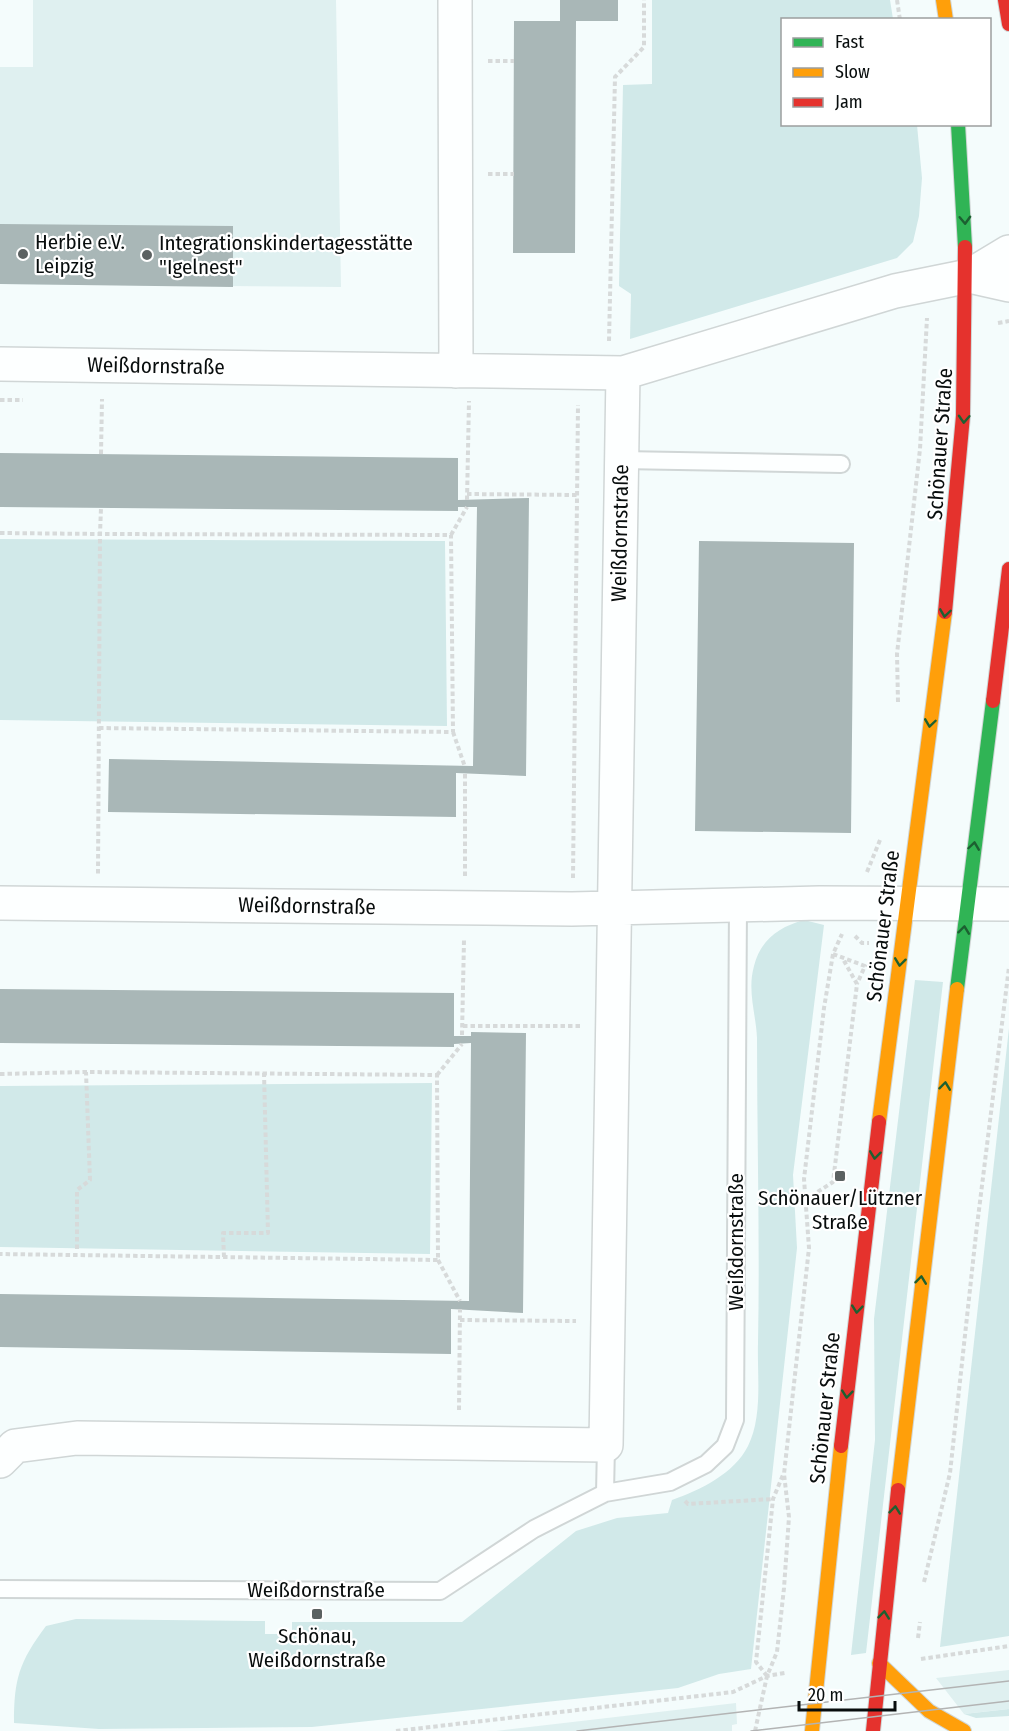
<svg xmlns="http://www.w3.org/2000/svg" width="1009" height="1731" viewBox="0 0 1009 1731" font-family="'Fira Sans Condensed',sans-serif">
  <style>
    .built { fill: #dff0f0 }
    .green { fill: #d1e9e9 }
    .building { fill: #a9b7b7 }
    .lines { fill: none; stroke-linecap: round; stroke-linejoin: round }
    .lane-casing { stroke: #d0d6d6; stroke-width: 20 }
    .street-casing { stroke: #d0d6d6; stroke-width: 36 }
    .fast-casing { stroke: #d0d6d6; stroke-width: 16 }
    .slow-casing { stroke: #d0d6d6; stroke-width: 16 }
    .jam-casing { stroke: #d0d6d6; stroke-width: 16 }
    .path { stroke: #d7dada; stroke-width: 4; stroke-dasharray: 4.5 3; stroke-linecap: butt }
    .lane { stroke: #fdffff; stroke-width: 16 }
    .street { stroke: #fdffff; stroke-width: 33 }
    .fast { stroke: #30b455; stroke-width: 14 }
    .slow { stroke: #ff9f0a; stroke-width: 14 }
    .jam { stroke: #e5322d; stroke-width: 14 }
    .tram { stroke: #b3b4b4; stroke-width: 1.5 }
    .oneway { stroke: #1c6031 }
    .poi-dot { fill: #5b6161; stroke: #fff; stroke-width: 2 }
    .labels { text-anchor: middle; stroke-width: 4.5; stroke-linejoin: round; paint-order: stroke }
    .poi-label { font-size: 21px; fill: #080d0d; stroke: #fff; text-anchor: start }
    .street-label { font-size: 21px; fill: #080d0d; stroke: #fff }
  </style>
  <rect width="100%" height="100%" fill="#f4fcfc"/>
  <path class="built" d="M33 0H336L341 287 0 284V67H33Z
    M1009 1670V1709L990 1711 964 1714 936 1678Z
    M736 1703 737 1724 732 1725V1731H496Z"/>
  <path class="green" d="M652 0H890L893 19 782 20V124L917 125 922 178 919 216 913 242 897 258 630 339 631 294 619 286 623 85 652 84Z
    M0 539 445 541 447 726 0 720Z
    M804 920 824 925 793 1175 797 1248 751 1669 719 1674 678 1688 312 1727 99 1729 14 1723C14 1679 19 1662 46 1626L76 1619 265 1621V1634H292V1622H462L576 1531 617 1518 668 1513 672 1500C700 1490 734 1474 748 1446 763 1416 757 1375 758 1343 760 1241 757 1140 757 1038 756 1014 747 991 754 966 761 939 779 927 804 920Z
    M915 980 943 982 866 1653 851 1655 875 1440 874 1319Z
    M1009 1028V1636L940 1647Z
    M432 1083 430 1254 0 1247V1086Z
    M1009 1709V1716L976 1718 964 1714Z"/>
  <path class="building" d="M560 0H618V21H576L575 253H513L514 21H560Z
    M0 224 233 226V287L0 284Z
    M0 453 458 458V500L529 498 526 776 456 773V817L108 812 109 759 473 766 477 507H458V511L0 507Z
    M699 541 854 543 851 833 695 831Z
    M0 989 454 993V1036H471V1032L526 1033 523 1313 451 1309V1354L0 1347V1294L469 1301 471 1043 454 1044V1047L0 1043Z"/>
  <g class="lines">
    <g class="lane-casing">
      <path id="lane" d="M621 460 841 464
        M605 1493 606 1445
        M0 1589 440 1591 534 1529 605 1493 670 1482 706 1464 725 1446 735 1420 738 904"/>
    </g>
    <g class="street-casing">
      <path id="street" d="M455 0 456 371
        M969 276 1009 285
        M0 364 623 373 895 291 969 276 1009 252
        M0 903 572 909 819 903 1009 904
        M0 1461 15 1446 77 1438 606 1445 623 373"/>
    </g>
    <g class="fast-casing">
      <path id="fast" d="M958 124 965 247
        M957 989 993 701"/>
    </g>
    <g class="slow-casing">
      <path id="slow" d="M943 0 946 20
        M879 1122 945 612
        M898 1490 957 989
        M879 1663 929 1711 964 1731
        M812 1731 841 1446"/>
    </g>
    <g class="jam-casing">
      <path id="jam" d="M1005 0 1009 24
        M945 612 963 416 965 247
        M993 701 1009 569
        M841 1446 879 1122
        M873 1731 898 1490"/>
    </g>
    <path class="path" d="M897 0 900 20
      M488 61H514
      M488 174H514
      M998 323 1009 321
      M609 341 615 77 644 47V0
      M0 400H23
      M101 454 102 399
      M467 494 577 495
      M467 500 469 401
      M0 533 100 534 98 874
      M451 535 467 507
      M898 702 897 654 920 449 927 318
      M99 728 453 732 451 535 100 534 101 508
      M453 732 465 767
      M867 872 880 840
      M465 876V773
      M573 878 578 405
      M855 936 862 943H869
      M833 954 865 966 857 984
      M463 1026H580
      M462 1035 464 940
      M0 1074 86 1072 437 1075 438 1260 0 1254
      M437 1075 462 1044
      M805 1200 833 1182 857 984 843 959
      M77 1249V1190L90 1180 86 1072
      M224 1257 223 1233H268L264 1073
      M438 1260 460 1301
      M460 1320 576 1321
      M459 1410 460 1309
      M685 1501 688 1504 773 1499
      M924 1582 950 1473 976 1234 1009 967
      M918 1638 920 1622
      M921 1659 1009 1646
      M767 1676 756 1662 773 1499 783 1475
      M396 1731 733 1692 767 1676 785 1673
      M755 1731 767 1676 777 1652 784 1588 789 1517 784 1474 809 1248 804 1179 824 1008 833 954 842 934"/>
    <use href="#lane" class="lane"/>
    <use href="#street" class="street"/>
    <use href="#fast" class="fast"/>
    <use href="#slow" class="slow"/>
    <use href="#jam" class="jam"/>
    <path class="tram" d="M577 1731 1009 1681
      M751 1731 1009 1701"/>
  </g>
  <defs><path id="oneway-chevron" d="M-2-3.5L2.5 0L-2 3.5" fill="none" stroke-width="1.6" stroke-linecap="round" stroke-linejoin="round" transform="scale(1.5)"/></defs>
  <g class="oneway">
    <use href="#oneway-chevron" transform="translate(965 220) rotate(88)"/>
    <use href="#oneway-chevron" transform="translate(964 419) rotate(93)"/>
    <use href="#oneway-chevron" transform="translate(945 613) rotate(98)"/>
    <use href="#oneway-chevron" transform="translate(930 723) rotate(98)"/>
    <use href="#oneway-chevron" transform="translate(974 846) rotate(-82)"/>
    <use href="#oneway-chevron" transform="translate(964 930) rotate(-83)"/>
    <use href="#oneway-chevron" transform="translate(900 962) rotate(97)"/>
    <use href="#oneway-chevron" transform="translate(945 1086) rotate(-83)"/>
    <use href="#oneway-chevron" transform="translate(875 1155) rotate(97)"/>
    <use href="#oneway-chevron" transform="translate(921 1280) rotate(-83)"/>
    <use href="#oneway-chevron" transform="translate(857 1309) rotate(96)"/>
    <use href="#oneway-chevron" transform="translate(847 1394) rotate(96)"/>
    <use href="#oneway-chevron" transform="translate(895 1510) rotate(-84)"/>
    <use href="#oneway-chevron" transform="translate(884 1615) rotate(-84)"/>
  </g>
  <g class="poi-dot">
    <circle cx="23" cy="254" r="6"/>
    <circle cx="147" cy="255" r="6"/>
    <rect x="834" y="1170" width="12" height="12" rx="3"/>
    <rect x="311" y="1608" width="12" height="12" rx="3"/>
  </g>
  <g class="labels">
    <g class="poi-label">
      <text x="35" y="249">Herbie e.V.<tspan x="35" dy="24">Leipzig</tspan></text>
      <text x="159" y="250">Integrationskindertagesstätte<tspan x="159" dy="24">"Igelnest"</tspan></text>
      <text x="840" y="1205" text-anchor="middle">Schönauer/Lützner<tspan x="840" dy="24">Straße</tspan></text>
      <text x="317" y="1643" text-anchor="middle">Schönau,<tspan x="317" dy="24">Weißdornstraße</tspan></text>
    </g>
    <g class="street-label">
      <text transform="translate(156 366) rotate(1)" y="7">Weißdornstraße</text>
      <text transform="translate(940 444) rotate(-86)" y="7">Schönauer Straße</text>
      <text transform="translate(620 533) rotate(-89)" y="7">Weißdornstraße</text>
      <text transform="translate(307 906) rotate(1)" y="7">Weißdornstraße</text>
      <text transform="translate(883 926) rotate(-83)" y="7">Schönauer Straße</text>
      <text transform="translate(736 1242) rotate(-90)" y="7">Weißdornstraße</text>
      <text transform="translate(825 1408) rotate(-84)" y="7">Schönauer Straße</text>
      <text x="316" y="1597">Weißdornstraße</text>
    </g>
  </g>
  <rect x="781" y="18" width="210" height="108" fill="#ffffff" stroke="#9c9e9e" stroke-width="1.5"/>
  <rect x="793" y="38" width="30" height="9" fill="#30b455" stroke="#9c9e9e" stroke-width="1.5"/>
  <text x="835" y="48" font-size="18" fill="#080d0d">Fast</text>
  <rect x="793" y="68" width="30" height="9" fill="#ff9f0a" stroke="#9c9e9e" stroke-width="1.5"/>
  <text x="835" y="78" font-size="18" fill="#080d0d">Slow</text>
  <rect x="793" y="98" width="30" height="9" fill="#e5322d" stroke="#9c9e9e" stroke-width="1.5"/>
  <text x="835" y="108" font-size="18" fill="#080d0d">Jam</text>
  <path d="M799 1701v9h96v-9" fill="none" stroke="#080d0d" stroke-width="3"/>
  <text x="808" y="1701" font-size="18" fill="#080d0d" stroke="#ffffff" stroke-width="4.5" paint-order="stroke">20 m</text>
</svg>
